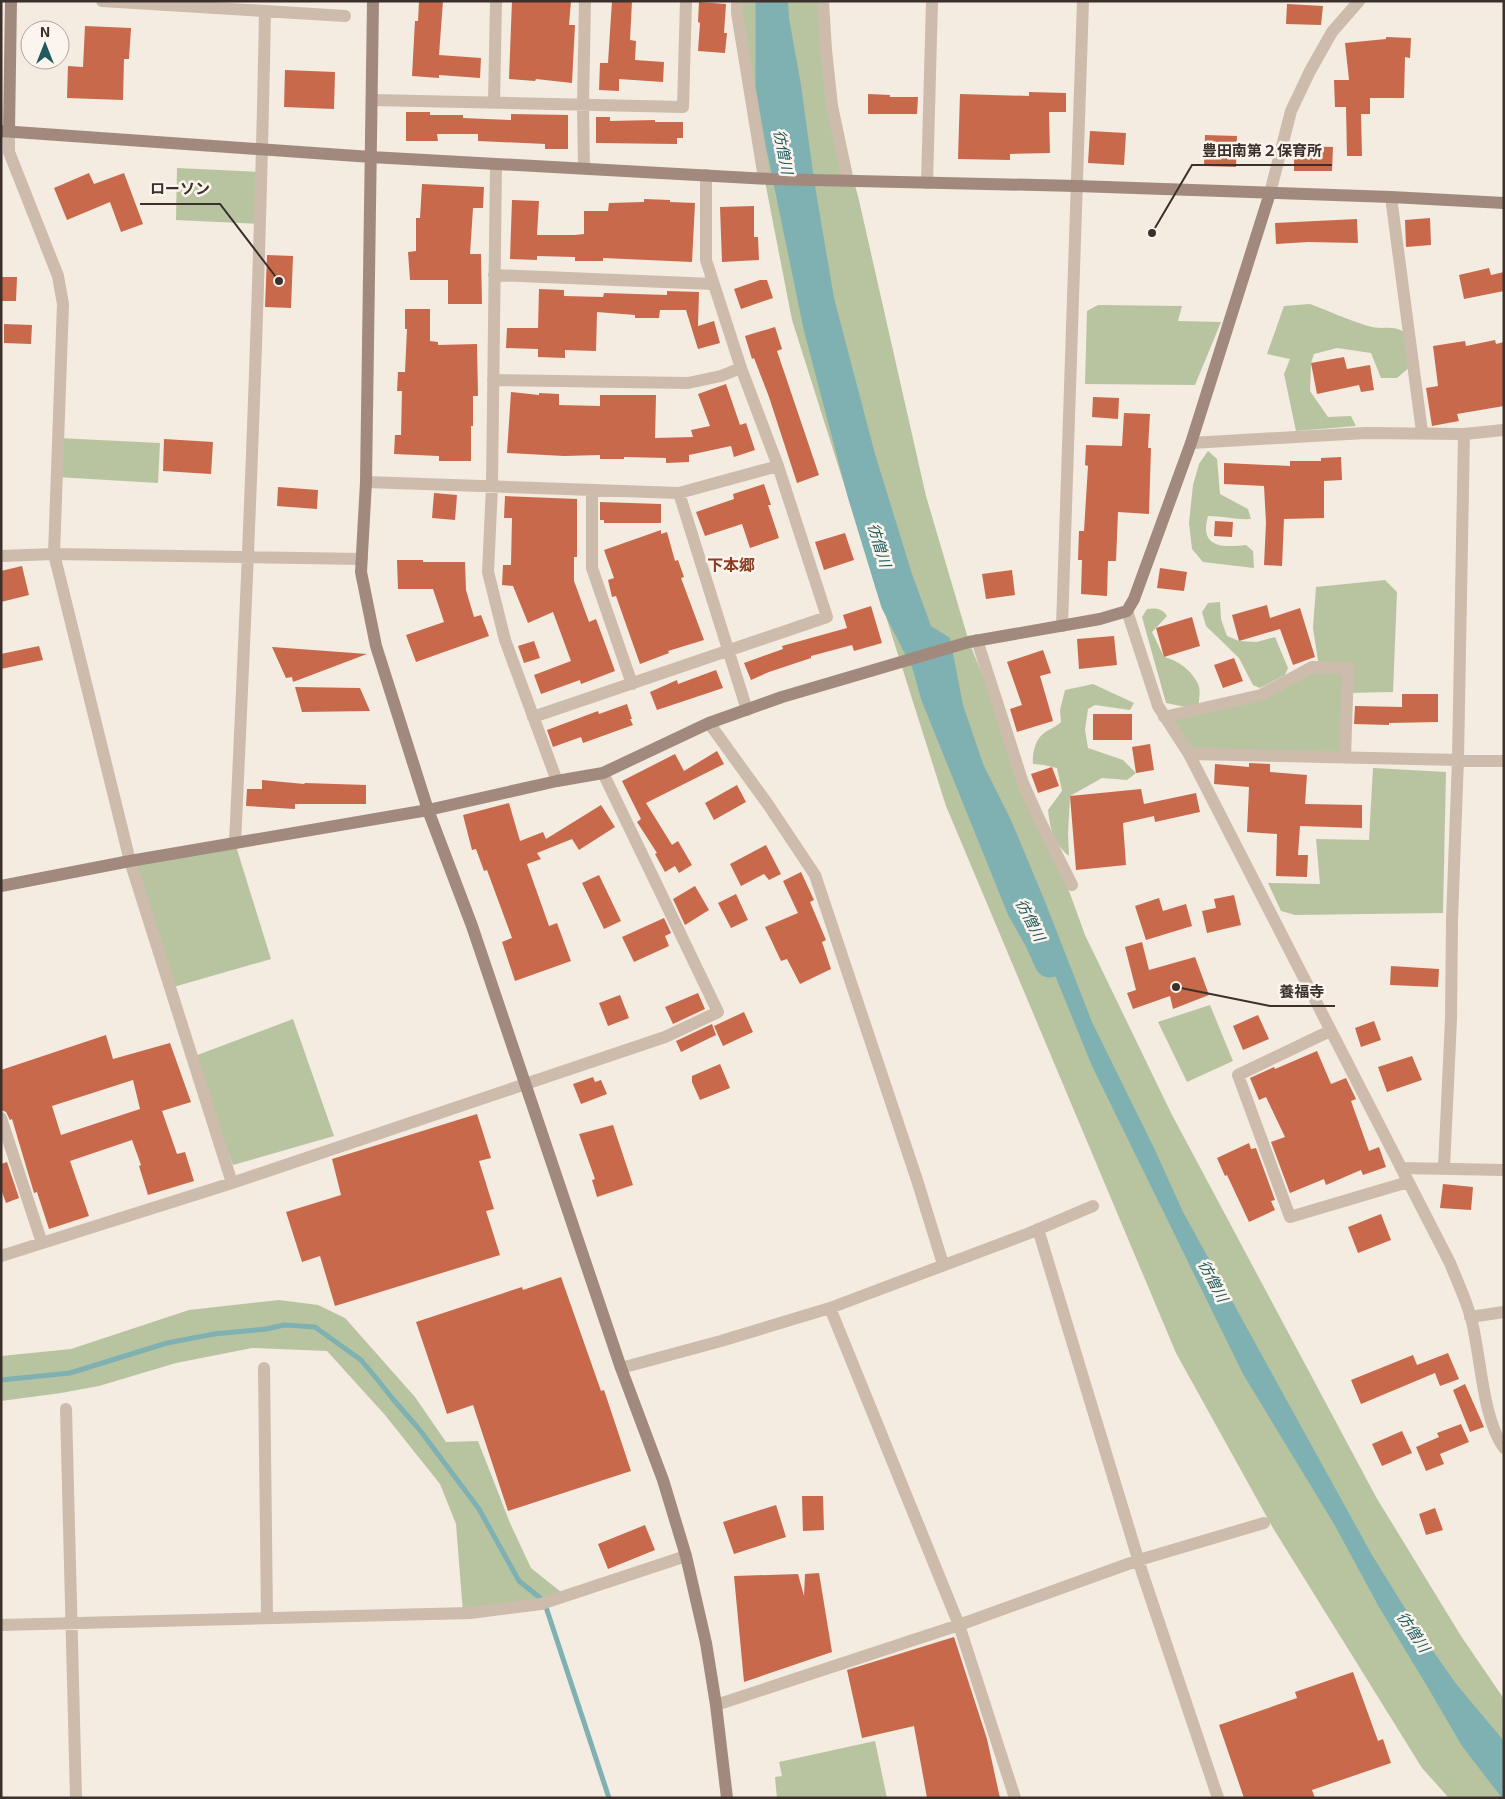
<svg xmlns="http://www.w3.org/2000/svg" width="1505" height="1799" viewBox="0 0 1505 1799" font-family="'Exo 2','Noto Sans JP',sans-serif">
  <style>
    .green { fill: #b8c4a0 }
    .water { fill: #7fb0b2 }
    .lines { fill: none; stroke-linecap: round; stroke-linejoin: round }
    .stream { stroke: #7fb0b2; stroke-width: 5 }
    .river { stroke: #7fb0b2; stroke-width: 31 }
    .building { fill: #c8694b; fill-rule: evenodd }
    .street { stroke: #cdbbac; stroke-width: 12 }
    .secondary { stroke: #a18a7d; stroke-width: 12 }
    .labels { text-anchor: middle; stroke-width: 5; stroke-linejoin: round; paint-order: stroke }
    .water-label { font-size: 15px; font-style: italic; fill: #1f5a5e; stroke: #fbf5ee }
    .quarter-label { font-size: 16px; font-weight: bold; fill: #8c3b22; stroke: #fbf5ee }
    .leader { fill: none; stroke: #3b302b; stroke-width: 2 }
    .callout-dot { fill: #3b302b; stroke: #fbf5ee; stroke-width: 2 }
    .callout-label { font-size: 15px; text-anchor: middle; font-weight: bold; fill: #3b302b; stroke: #fbf5ee; stroke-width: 5; stroke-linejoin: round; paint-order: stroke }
  </style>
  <rect width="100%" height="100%" fill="#f4ebe1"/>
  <path class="green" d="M737 1H825L832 106 858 196 926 496 969 642 1052 844 1085 935 1171 1113 1376 1497 1461 1636 1504 1699V1798H1449L1422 1768 1273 1528 1176 1353 946 806 792 320 763 171Z
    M177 168 261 172 260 224 176 220Z
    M1310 304C1329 311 1348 320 1368 326 1384 331 1392 323 1409 335L1413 364 1397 378H1381L1371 353 1337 348 1314 354 1311 363 1310 391 1328 417 1351 416 1356 426 1296 431 1284 374 1290 359 1267 354 1284 306Z
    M1098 305 1182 306 1178 321 1221 322 1195 385 1085 384 1087 311Z
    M58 438 160 443 158 483 57 477Z
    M1208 451 1217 459 1220 494 1248 509 1251 519C1237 520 1223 516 1208 516 1199 547 1222 548 1246 545L1253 551 1254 568 1203 562 1192 549 1189 523 1193 485 1199 464Z
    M1385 580 1397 592 1393 692 1347 693 1345 757 1189 754 1170 715 1196 709 1166 703 1142 617 1147 609C1155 608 1162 608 1167 616L1152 632 1164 657C1178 660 1192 671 1198 684 1201 690 1199 701 1198 708L1265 693 1319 667 1313 628 1316 587Z
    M1220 602 1221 619 1227 636 1239 641 1257 642 1275 637 1288 668 1285 675 1260 688 1253 685 1239 658 1206 626 1202 612 1208 603Z
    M1093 684 1134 703 1130 710 1095 705 1088 709 1085 730 1088 748 1123 760 1136 773 1127 780 1102 778 1070 796 1068 834 1069 856C1054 844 1050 829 1048 810L1062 791 1057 768 1044 765 1033 764C1032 755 1035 740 1043 734 1049 729 1056 727 1061 722L1060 710 1065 690Z
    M1373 768 1446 772 1443 913 1295 915 1281 911 1268 883 1320 884 1316 839 1369 840Z
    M235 843 271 959 170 988 130 861Z
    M1210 1005 1233 1061 1187 1082 1158 1022Z
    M293 1019 334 1136 233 1165 192 1057Z
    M279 1300 318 1305 345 1318 415 1397 446 1442 478 1441 510 1523 531 1568 566 1596 463 1613 456 1524 440 1484 385 1415 327 1351 252 1348 176 1363 99 1386 61 1393 1 1401V1356L71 1349 189 1310Z
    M875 1741 887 1798H777L775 1777 782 1776 779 1762Z"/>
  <path class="water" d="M768 1H788L789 18 801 85 814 180 834 298 875 454 912 574 931 626 950 638 963 705 983 764 1011 820 1046 904 1092 1022 1155 1150 1183 1212 1372 1555 1421 1634 1457 1685 1504 1741V1798H1502L1462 1746 1427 1686 1379 1607 1334 1524 1243 1374 1092 1066 1048 958 1017 896 953 737 924 656 902 613 858 474 809 279 783 153Z"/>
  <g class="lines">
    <path class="stream" d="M1 1380 70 1373 167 1343 214 1334 266 1329 284 1325 315 1327 361 1360 377 1379 392 1398 419 1429 479 1509 519 1581 544 1601 609 1798"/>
    <path class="river" d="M771 1V85L781 143 819 327 863 494 896 602 927 663 936 695 1022 908 1040 940 1050 962"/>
  </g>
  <path class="building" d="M419 1H443L439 55 481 58 480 78 439 75V78L412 76 415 21H418Z
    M512 1H571L569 25H575L572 83 536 79 535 81 509 79Z
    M612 1H632L630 40 636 41 635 60 664 62 663 82 619 79V91L599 90 600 63H608Z
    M699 2 726 4 724 33H727L725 53 698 51 700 23 698 22Z
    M1287 4 1323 6 1321 25 1286 24Z
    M85 26 131 28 129 59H124L123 100 67 98 68 66 83 67Z
    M1386 37 1411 38 1410 58 1405 57 1404 98H1370V114H1361L1362 156H1347L1346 107H1335L1334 80H1349L1345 43 1386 39Z
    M285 70 335 72 334 109 284 107Z
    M1029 92 1066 93V112H1049L1050 153 1010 154V160L958 159 960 94 1029 96Z
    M868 94 890 95V97H918L917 114H868Z
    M406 112H430V115H463V118L511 120V114L568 115V149H545V144L478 141V134H437L438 141H406Z
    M596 117H610V121L655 120V122H683V138H677V144L596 143Z
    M1090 131 1126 133 1124 165 1088 163Z
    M1205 135 1237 136 1236 167 1204 166Z
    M1294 146 1333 147 1332 171H1294Z
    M89 173 94 184 124 173 143 224 121 232 110 202 67 220 54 188Z
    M422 184 484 187 483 208H473L470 254H481L482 304H448V280H410L408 252 416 251V218H420Z
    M644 199 670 200V202L695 203 692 262 603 258V261H575V257L537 256V260L510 259 512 200 539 201 537 235H575L584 234V211H608L609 203 644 202Z
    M754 206V237H758L759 260 722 262 720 207Z
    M1430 218 1431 245 1406 247 1405 220Z
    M1357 219 1358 243 1308 242 1276 244 1275 223Z
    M267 255 293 256 291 308 265 307Z
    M1489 268 1491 275 1504 272V291L1464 299 1459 275Z
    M1 277H17L16 301H1Z
    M760 280H767L773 298 741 309 734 289Z
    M539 289 564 290V296L603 297 604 293 667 295V291L699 292 698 326 714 321 720 343 698 349 686 310H660L659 318H635V315L597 312 596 351 565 350V358L538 357V349L506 348 507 328H538Z
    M405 309H430V341L438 342V345L477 344 478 396H473V426H471V461H439V456L394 454 395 435H401L402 391H397L398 372H405L407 329H405Z
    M4 324 32 325 31 344 4 343Z
    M775 327 782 349 777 351 819 475 797 483 769 397 754 358 752 359 745 336Z
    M1495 340 1496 344 1504 342V406L1457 414 1459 421 1432 426 1426 388 1438 386 1433 346 1465 341 1466 346Z
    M1344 357 1347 369 1370 365 1374 390 1361 392 1359 385 1317 394 1311 363Z
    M726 384 740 425 746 423 755 450 734 457 731 446 689 455V462L666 463V458L624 457V459H600V455L564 456 507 453 511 392 539 395V393L559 394V405L600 406V395H656L655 438 693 437 691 430 710 426 698 394Z
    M1093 397 1119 398 1118 419 1092 417Z
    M1124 413 1150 414 1148 448H1151L1149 514 1118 512 1116 561H1108L1107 596 1081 594 1082 560H1078L1079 531H1084L1088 466 1085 465 1086 445 1122 446Z
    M164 439 213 442 211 474 163 471Z
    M1341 457 1342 480 1324 481V518L1284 519 1282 566 1264 565 1266 523 1264 486 1224 484V463L1290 466V461H1321V458Z
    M764 484 771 505H768L779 538 750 548 742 524 705 536 696 512 734 499 733 494Z
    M278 487 318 490 317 509 277 506Z
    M434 493 457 495 455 520 432 518Z
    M505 496 577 499V557H574V581L589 622 596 619 615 671 581 684 580 680 541 694 534 675 571 661 553 612 528 623 513 586 502 585 503 565H511L512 518H504Z
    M600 502 661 504V523H604V520H600Z
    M1215 521 1233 522 1232 537 1214 536Z
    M661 530V534L667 532 675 561 678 560 684 577 681 578 704 640 668 651 669 653 640 664 616 596 612 597 608 580 614 578 604 550Z
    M845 533 854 560 824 570 815 542Z
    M397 560H423V562H465L466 590 474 617 481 615 489 636 416 662 406 635 444 622 433 589H398Z
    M22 566 29 595 1 602V571Z
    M1160 568 1187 572 1184 591 1157 588Z
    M1012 570 1015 595 986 599 982 574Z
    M1267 605 1270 618 1300 608 1315 657 1293 665 1280 629 1239 641 1232 615Z
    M871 606 882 643 854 651 852 645 811 656V658L769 672 751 680 744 663 783 649 782 646 847 628 843 615Z
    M1192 617 1200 646 1164 657 1156 628Z
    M1114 636 1117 665 1079 669 1077 639Z
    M534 641 540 658 524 663 518 646Z
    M39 646 43 660 1 669V654Z
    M272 647 367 654 293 682 292 677 286 678Z
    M1043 650 1051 673 1040 676 1053 721 1017 732 1010 709 1022 705 1007 662Z
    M1234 658 1243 681 1223 688 1214 665Z
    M716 670 723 688 657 710 650 692 677 680 678 684Z
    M295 687 360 688 370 711 302 712Z
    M1402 694H1438V722L1389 723V725L1354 724 1355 706 1402 707Z
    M627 704 632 719H630L633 725 583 743 581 737 553 747 547 730 598 711 599 714Z
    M1093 714H1132V740H1093Z
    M1150 744 1154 770 1136 773 1132 747Z
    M717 751 724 764 646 803 672 845 678 841 692 865 679 873 675 866 665 872 655 854 657 853 637 822 641 819 622 781 675 754 684 771Z
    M1249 763 1270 764V772L1307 775 1305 804 1362 805V828L1300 826 1298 855H1308L1307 877 1276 876 1277 834 1247 832 1249 787 1214 784 1215 764 1249 767Z
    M1052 767 1059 786 1038 793 1031 774Z
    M262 780 304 784 305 783 366 785V804H295V809L246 806 247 789H262Z
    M737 785 746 802 714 820 705 803Z
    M1141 789 1144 804 1196 793 1200 812 1155 822 1154 816 1123 823 1126 865 1076 870 1070 796Z
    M509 803 520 841 543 832 546 839 601 805 615 827 579 850 572 839 537 853 541 859 527 864 549 926 557 923 571 961 515 981 502 942 512 938 487 870 484 871 476 849 472 850 463 815Z
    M766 845 781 874 769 880 764 874 741 886 730 864Z
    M801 872 814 900 810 902 826 940 822 942 831 969 800 984 787 959 781 961 765 927 798 913 783 881Z
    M599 875 621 921 604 929 582 883Z
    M695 886 709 910 685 925 673 899Z
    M736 894 748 920 731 928 718 903Z
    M1234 895 1241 925 1207 933 1202 911 1216 908 1214 899Z
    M1159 898 1163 911 1186 904 1192 926 1146 940 1135 906Z
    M664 918 671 933 665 936 669 946 634 962 622 937Z
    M1142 942 1149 970 1195 957 1209 995 1173 1009 1170 996 1133 1009 1127 993 1136 990 1125 947Z
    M1391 966 1439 969 1438 987 1390 985Z
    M698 993 705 1009 673 1024 665 1007Z
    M620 995 629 1018 608 1026 599 1003Z
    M744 1012 753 1032 723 1046 714 1026Z
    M1258 1015 1269 1039 1243 1050 1233 1026Z
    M1374 1021 1381 1040 1361 1047 1355 1028Z
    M712 1024 716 1035 681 1052 676 1041Z
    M106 1035 113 1059 170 1043 191 1102 162 1111 177 1154 185 1152 194 1181 148 1195 139 1166 141 1165 132 1140 70 1161 89 1216 49 1229 37 1192 34 1193 12 1119 10 1120 6 1112 1 1110V1070ZM133 1080 140 1109 61 1135 52 1106Z
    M1317 1051 1331 1084 1346 1078 1356 1099 1351 1101 1369 1151 1379 1147 1386 1167 1363 1175 1361 1170 1326 1185 1324 1179 1290 1193 1271 1142 1285 1137 1266 1097 1259 1100 1250 1078 1274 1067 1275 1069Z
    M1412 1056 1422 1080 1387 1092 1378 1067Z
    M720 1064 730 1088 700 1100 692 1082V1076Z
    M593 1077 595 1082 601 1080 607 1094 581 1104 573 1084Z
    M477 1114 491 1158 479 1161 494 1209 486 1211 500 1255 335 1306 320 1256 302 1262 286 1212 341 1195 332 1159Z
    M613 1125 633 1185 597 1197 592 1180 595 1179 579 1134Z
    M1249 1143 1251 1149 1256 1148 1275 1200 1271 1201 1275 1210 1249 1222 1227 1175 1225 1176 1217 1158Z
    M7 1162 19 1198 6 1203 1 1189V1164Z
    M1443 1184 1473 1187 1471 1210 1440 1208Z
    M1381 1214 1391 1240 1358 1253 1348 1227Z
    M561 1277 601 1391 604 1390 631 1471 508 1511 473 1405 447 1414 416 1322 522 1287 523 1290Z
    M1448 1353 1459 1379 1440 1386 1435 1373 1361 1404 1351 1380 1413 1355 1417 1365Z
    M1465 1384 1484 1427 1470 1432 1453 1390Z
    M1461 1424 1469 1442 1440 1454 1444 1464 1426 1471 1416 1447 1439 1437 1437 1433Z
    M1402 1431 1412 1453 1382 1466 1372 1444Z
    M802 1496H823L824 1530 803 1531Z
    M776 1505 786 1537 734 1554 723 1522Z
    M1435 1508 1443 1530 1426 1535 1419 1514Z
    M645 1525 655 1550 608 1569 598 1544Z
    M819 1573 832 1652 744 1682 734 1576 798 1574 804 1596 805 1574Z
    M954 1637 987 1739 1000 1798H927L914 1726 862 1738 847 1670Z
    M1353 1672 1378 1741 1383 1739 1391 1763 1312 1790 1315 1798H1244L1219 1725 1297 1698 1295 1692Z"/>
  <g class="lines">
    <path class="street" d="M102 1 345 16
      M737 1V13L764 178
      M823 1 826 50 832 106 848 181
      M372 100 683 107 686 1
      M494 103 496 1
      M9 131V152L58 276 63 304 54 554 130 861 232 1183
      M496 165 492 486 488 572 505 640 557 781
      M584 168 583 105 585 1
      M927 183 932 1
      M1270 193 1291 111 1310 71 1332 32 1359 1
      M1391 197 1422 432
      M494 275 713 284
      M493 380 688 383 721 376 741 368
      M1191 443 1365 433 1464 434 1504 430
      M366 482 679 493 778 466
      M592 490V568L632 684
      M679 493 747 710
      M1 556 54 554 362 559
      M1127 611 1158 706 1189 754 1450 1263C1457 1281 1466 1299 1471 1318 1481 1355 1482 1418 1504 1448
      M1062 626 1083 1
      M977 640 1023 783 1040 821 1072 885
      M533 717 827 617 778 466 741 368 706 260V175
      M1164 717 1261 695 1312 667 1348 668 1345 757
      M709 723 769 806 815 875 917 1180 943 1264
      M1189 754 1504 761
      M235 843C248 566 260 289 265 11
      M1330 1031 1238 1075 1290 1217 1408 1182
      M1 1118 42 1243
      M1401 1168 1504 1170
      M1444 1168 1451 1019 1452 920 1458 759 1464 434
      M1038 1229 1142 1572 1218 1798
      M1 1256 232 1183 665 1037 718 1012 603 773
      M830 1308 959 1625 1015 1798
      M1470 1317 1504 1312
      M264 1368 267 1617
      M621 1368 721 1341 830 1308 1027 1234 1093 1206
      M66 1409 76 1798
      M1 1625 470 1613 541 1604 686 1556
      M716 1705 959 1625 1139 1560 1264 1523"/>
    <path class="secondary" d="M373 1 366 482 361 572 376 646 428 810 472 926 621 1368 663 1480 686 1556 706 1643 716 1705 727 1798
      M1 131 371 157 770 179 1077 186 1391 197 1504 203
      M9 131 11 1
      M1 886 130 861 428 810 557 781 603 773 709 723 782 697 969 642 1100 619 1127 611 1134 599 1191 443 1270 193"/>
  </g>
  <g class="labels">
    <g class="water-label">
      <text transform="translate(783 152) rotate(79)" y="5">彷僧川</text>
      <text transform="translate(879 545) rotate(73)" y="5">彷僧川</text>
      <text transform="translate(1030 920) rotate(63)" y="5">彷僧川</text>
      <text transform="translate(1213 1281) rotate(62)" y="5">彷僧川</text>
      <text transform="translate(1413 1632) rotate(56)" y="5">彷僧川</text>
    </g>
    <g class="quarter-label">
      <text x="731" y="571">下本郷</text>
    </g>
  </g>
  <path class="leader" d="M1152 233L1192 165H1332M279 281L220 204H140M1176 987L1270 1006H1335"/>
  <g class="callout-dot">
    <circle cx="1152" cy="233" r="5"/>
    <circle cx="279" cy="281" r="5"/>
    <circle cx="1176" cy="987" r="5"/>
  </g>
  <g class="callout-label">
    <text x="1262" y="156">豊田南第２保育所</text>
    <text x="180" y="194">ローソン</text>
    <text x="1302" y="997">養福寺</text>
  </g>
  <rect width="1505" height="1799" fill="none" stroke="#3b302b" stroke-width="5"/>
  <g transform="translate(45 45)"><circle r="24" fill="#fbf5ee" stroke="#aea6a0"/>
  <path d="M0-4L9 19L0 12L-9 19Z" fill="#1f5a5e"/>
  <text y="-8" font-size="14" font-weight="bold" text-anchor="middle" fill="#3b302b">N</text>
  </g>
</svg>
